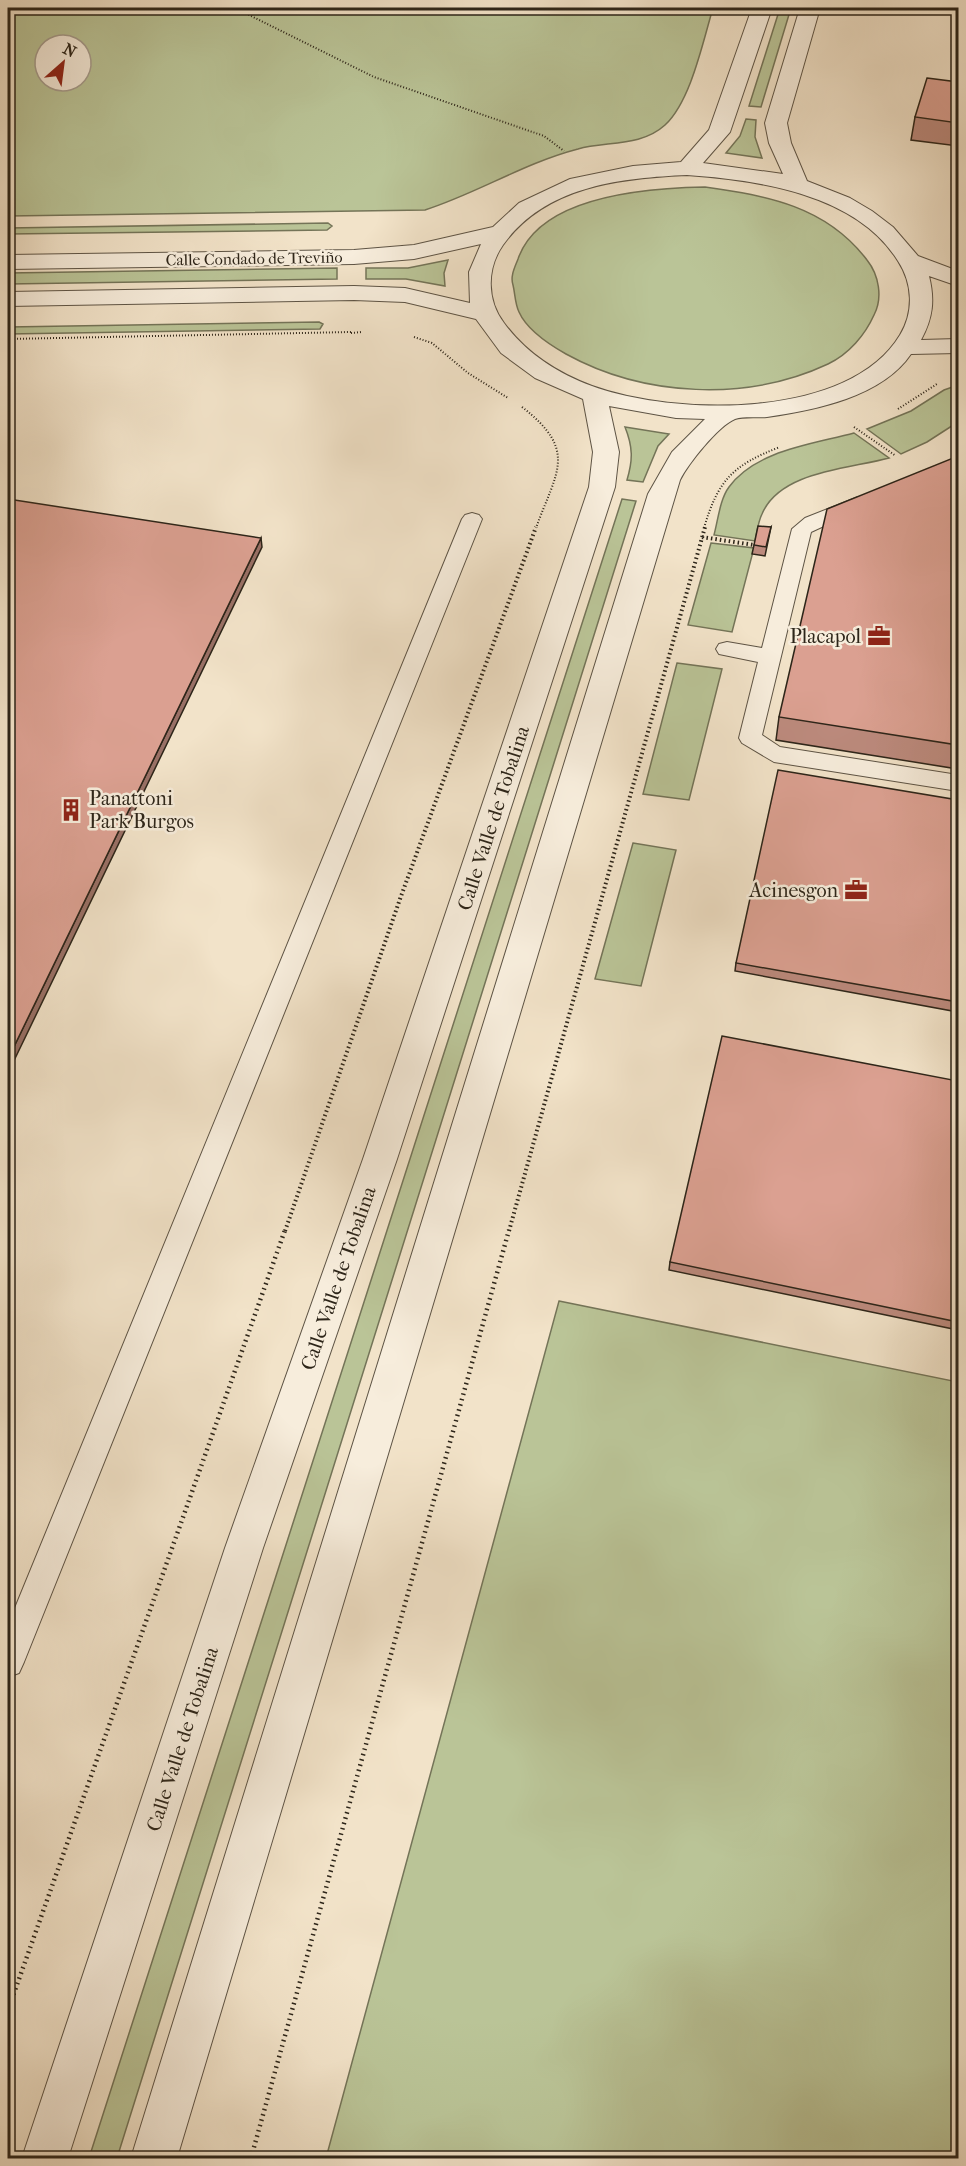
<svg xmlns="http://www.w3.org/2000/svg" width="966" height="2166" viewBox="0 0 966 2166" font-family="'IM FELL French Canon',serif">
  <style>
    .green { fill: #bac497; stroke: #747458; stroke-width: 1.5; fill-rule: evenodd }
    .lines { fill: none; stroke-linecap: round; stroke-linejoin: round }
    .lane-casing { stroke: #5e5445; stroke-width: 2 }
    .street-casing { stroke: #5e5445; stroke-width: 2 }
    .path-far2 { stroke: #2d2519; stroke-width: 2; stroke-dasharray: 1 2; stroke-linecap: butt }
    .path-far1 { stroke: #2d2519; stroke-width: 4; stroke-dasharray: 1.5 3; stroke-linecap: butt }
    .path { stroke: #2d2519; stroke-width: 4.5; stroke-dasharray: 1.5 4; stroke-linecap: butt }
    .lane { fill: #f7eddc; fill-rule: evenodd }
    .street { fill: #f7eddc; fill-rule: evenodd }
    .wall { fill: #bc8a7d; stroke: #2d2519; stroke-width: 1.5 }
    .shaded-wall { fill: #997066; stroke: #2d2519; stroke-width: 1.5 }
    .building { fill: #dba091; stroke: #2d2519; stroke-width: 1.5 }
    .labels { text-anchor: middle; stroke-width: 5; stroke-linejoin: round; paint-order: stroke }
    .far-street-label { font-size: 16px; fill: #2d2519; stroke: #f7eddc }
    .poi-label { font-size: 20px; fill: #2d2519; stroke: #f7eddc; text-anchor: end }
    .street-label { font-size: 20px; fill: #2d2519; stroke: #f7eddc }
  </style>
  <rect width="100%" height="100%" fill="#f2e3c9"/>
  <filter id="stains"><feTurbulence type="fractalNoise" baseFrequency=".00333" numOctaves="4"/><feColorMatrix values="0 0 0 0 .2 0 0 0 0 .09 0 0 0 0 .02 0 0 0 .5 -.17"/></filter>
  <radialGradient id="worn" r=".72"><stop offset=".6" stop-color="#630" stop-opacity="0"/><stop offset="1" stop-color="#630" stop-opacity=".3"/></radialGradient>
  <path class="green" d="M8 8H713C703 41 691 101 665 125 641 147 606 141 578 149 524 163 478 193 425 210L8 216ZM45 45H81V81H45Z
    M780 8H791L761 107 749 106Z
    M746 119 756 120 755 137 762 158 726 153 740 136Z
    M705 187C768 196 826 206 867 260 879 275 883 298 874 315 865 335 849 354 828 364 747 402 644 397 566 354 550 345 527 330 519 312 515 304 515 293 513 285 510 276 515 267 518 259 540 195 649 188 705 187Z
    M328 223 332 226 327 230 8 234V228Z
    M448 260 444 273 445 286 406 279H366V268H408Z
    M337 268V279L8 284V273Z
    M319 322 323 324 320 329 8 334V327Z
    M958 385V422L927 442 901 454 867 429 911 411 944 390Z
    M625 427 669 434 658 446 643 482 627 480C633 460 633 447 625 427Z
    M854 433 889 458C849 469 780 471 762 514 758 522 757 532 755 541L714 535C718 520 720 499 729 487 756 450 814 444 854 433Z
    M622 499 636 501 117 2158H89Z
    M711 543 754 548 732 632 688 625Z
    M677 663 722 669 689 800 643 794Z
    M633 843 676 850 641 986 595 979Z
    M559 1301 958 1382V2158H326Z"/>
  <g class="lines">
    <g class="lane-casing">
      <path id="lane" d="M858 497 865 499 868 503 865 507 811 532 762 735 780 747 958 775V791L774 762 742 743 739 738 758 662 719 654 716 649 719 644 727 642 762 648 792 529 805 518Z
        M472 513 479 515 482 519 24 1662 19 1673 8 1677V1625L462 519 465 515Z"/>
    </g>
    <g class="street-casing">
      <path id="street" d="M752 8H772L730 132 703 163 783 174 769 143 765 123 800 8H820L787 123 791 143 807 181 850 198 872 211 893 227 918 256 958 271V286L929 276C935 300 933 318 921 340L958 339V353L911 354C882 397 815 410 767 417 758 418 744 416 735 419 718 426 688 464 680 480L177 2158H131L648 494 672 452 705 419 676 418 609 406 619 452 615 487 397 1159 263 1548 68 2158H22L225 1548 363 1159 589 487 593 452 583 399 535 378 501 353 476 319 405 302 354 300 8 306V292L354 286 405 288 470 303 469 272 481 244 414 259 354 264 8 269V255L354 250 414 245 493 227 519 203 570 179 633 166 681 162 709 130ZM687 175C758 180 857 194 898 261 913 284 914 312 900 335 849 420 674 416 592 386 557 373 526 353 504 323 487 301 486 269 503 245 545 186 620 178 687 175Z"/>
    </g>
    <path class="path-far2" d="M235 8 374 77 544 136 564 151
      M351 333 362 332
      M414 337 432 343 468 373 508 398
      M8 339 351 332
      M522 407C579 451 556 472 536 528
      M898 409 937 384
      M854 427 896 456
      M704 528C718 480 733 465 780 447"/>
    <path class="path-far1" d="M702 537 754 545
      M285 1231 400 899 536 527
      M509 1231 705 527"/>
    <path class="path" d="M8 2010 285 1230
      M251 2158 509 1230"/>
    <use href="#lane" class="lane"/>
    <use href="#street" class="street"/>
  </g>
  <path class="wall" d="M958 82V146L911 140 915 117Z
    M958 456V769L776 740 779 717Z
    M771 527 765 556 752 554 754 545Z
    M958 800V1012L735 971 736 963Z
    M958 1081V1330L669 1270 670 1262Z"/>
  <path class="shaded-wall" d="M261 538 262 547 8 1073V1059Z"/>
  <path class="building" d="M927 78 958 82V123L915 117Z
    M958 456V745L779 717 827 509Z
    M8 499 261 538 8 1059Z
    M758 526 771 527 766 547 754 545Z
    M778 770 958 800V1002L736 963Z
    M722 1036 958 1081V1322L670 1262Z"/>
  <defs>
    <g id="office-bare" transform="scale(1.8)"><path d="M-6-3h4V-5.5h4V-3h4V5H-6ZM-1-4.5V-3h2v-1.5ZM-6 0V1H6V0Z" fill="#8f2418" stroke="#f7eddc" stroke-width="2.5" paint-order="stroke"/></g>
    <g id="building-bare" transform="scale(1.8)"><path d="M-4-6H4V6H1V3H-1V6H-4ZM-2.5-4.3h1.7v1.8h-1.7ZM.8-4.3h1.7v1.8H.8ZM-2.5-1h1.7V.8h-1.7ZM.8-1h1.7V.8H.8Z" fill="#8f2418" stroke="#f7eddc" stroke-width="2.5" paint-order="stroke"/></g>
  </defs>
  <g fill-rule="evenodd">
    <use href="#office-bare" x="879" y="636"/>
    <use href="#building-bare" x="71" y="810"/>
    <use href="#office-bare" x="856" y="890"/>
  </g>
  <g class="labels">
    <g class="far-street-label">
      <text transform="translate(254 258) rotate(-1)" y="6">Calle Condado de Treviño</text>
    </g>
    <g class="poi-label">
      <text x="861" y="643">Placapol</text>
      <text x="89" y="805" text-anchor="start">Panattoni<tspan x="89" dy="23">Park Burgos</tspan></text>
      <text x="838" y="897">Acinesgon</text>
    </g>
    <g class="street-label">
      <text transform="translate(493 818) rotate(-72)" y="7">Calle Valle de Tobalina</text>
      <text transform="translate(338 1278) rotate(-71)" y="7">Calle Valle de Tobalina</text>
      <text transform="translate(182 1739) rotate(-72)" y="7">Calle Valle de Tobalina</text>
    </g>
  </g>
  <rect width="966" height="2166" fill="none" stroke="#f2e3c9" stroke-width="30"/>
  <rect x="9" y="9" width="948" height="2148" fill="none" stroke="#2d2519" stroke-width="3"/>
  <rect x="15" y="15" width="936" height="2136" fill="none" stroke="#2d2519" stroke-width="1.5"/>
  <g transform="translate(63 63) rotate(28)"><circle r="28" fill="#f7eddc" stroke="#a69d8e" stroke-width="1.5"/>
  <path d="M0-4.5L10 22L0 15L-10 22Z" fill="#8f2418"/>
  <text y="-9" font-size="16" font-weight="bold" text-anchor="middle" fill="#2d2519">N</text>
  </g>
  <rect width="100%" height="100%" filter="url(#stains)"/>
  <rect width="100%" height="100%" fill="url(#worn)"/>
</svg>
